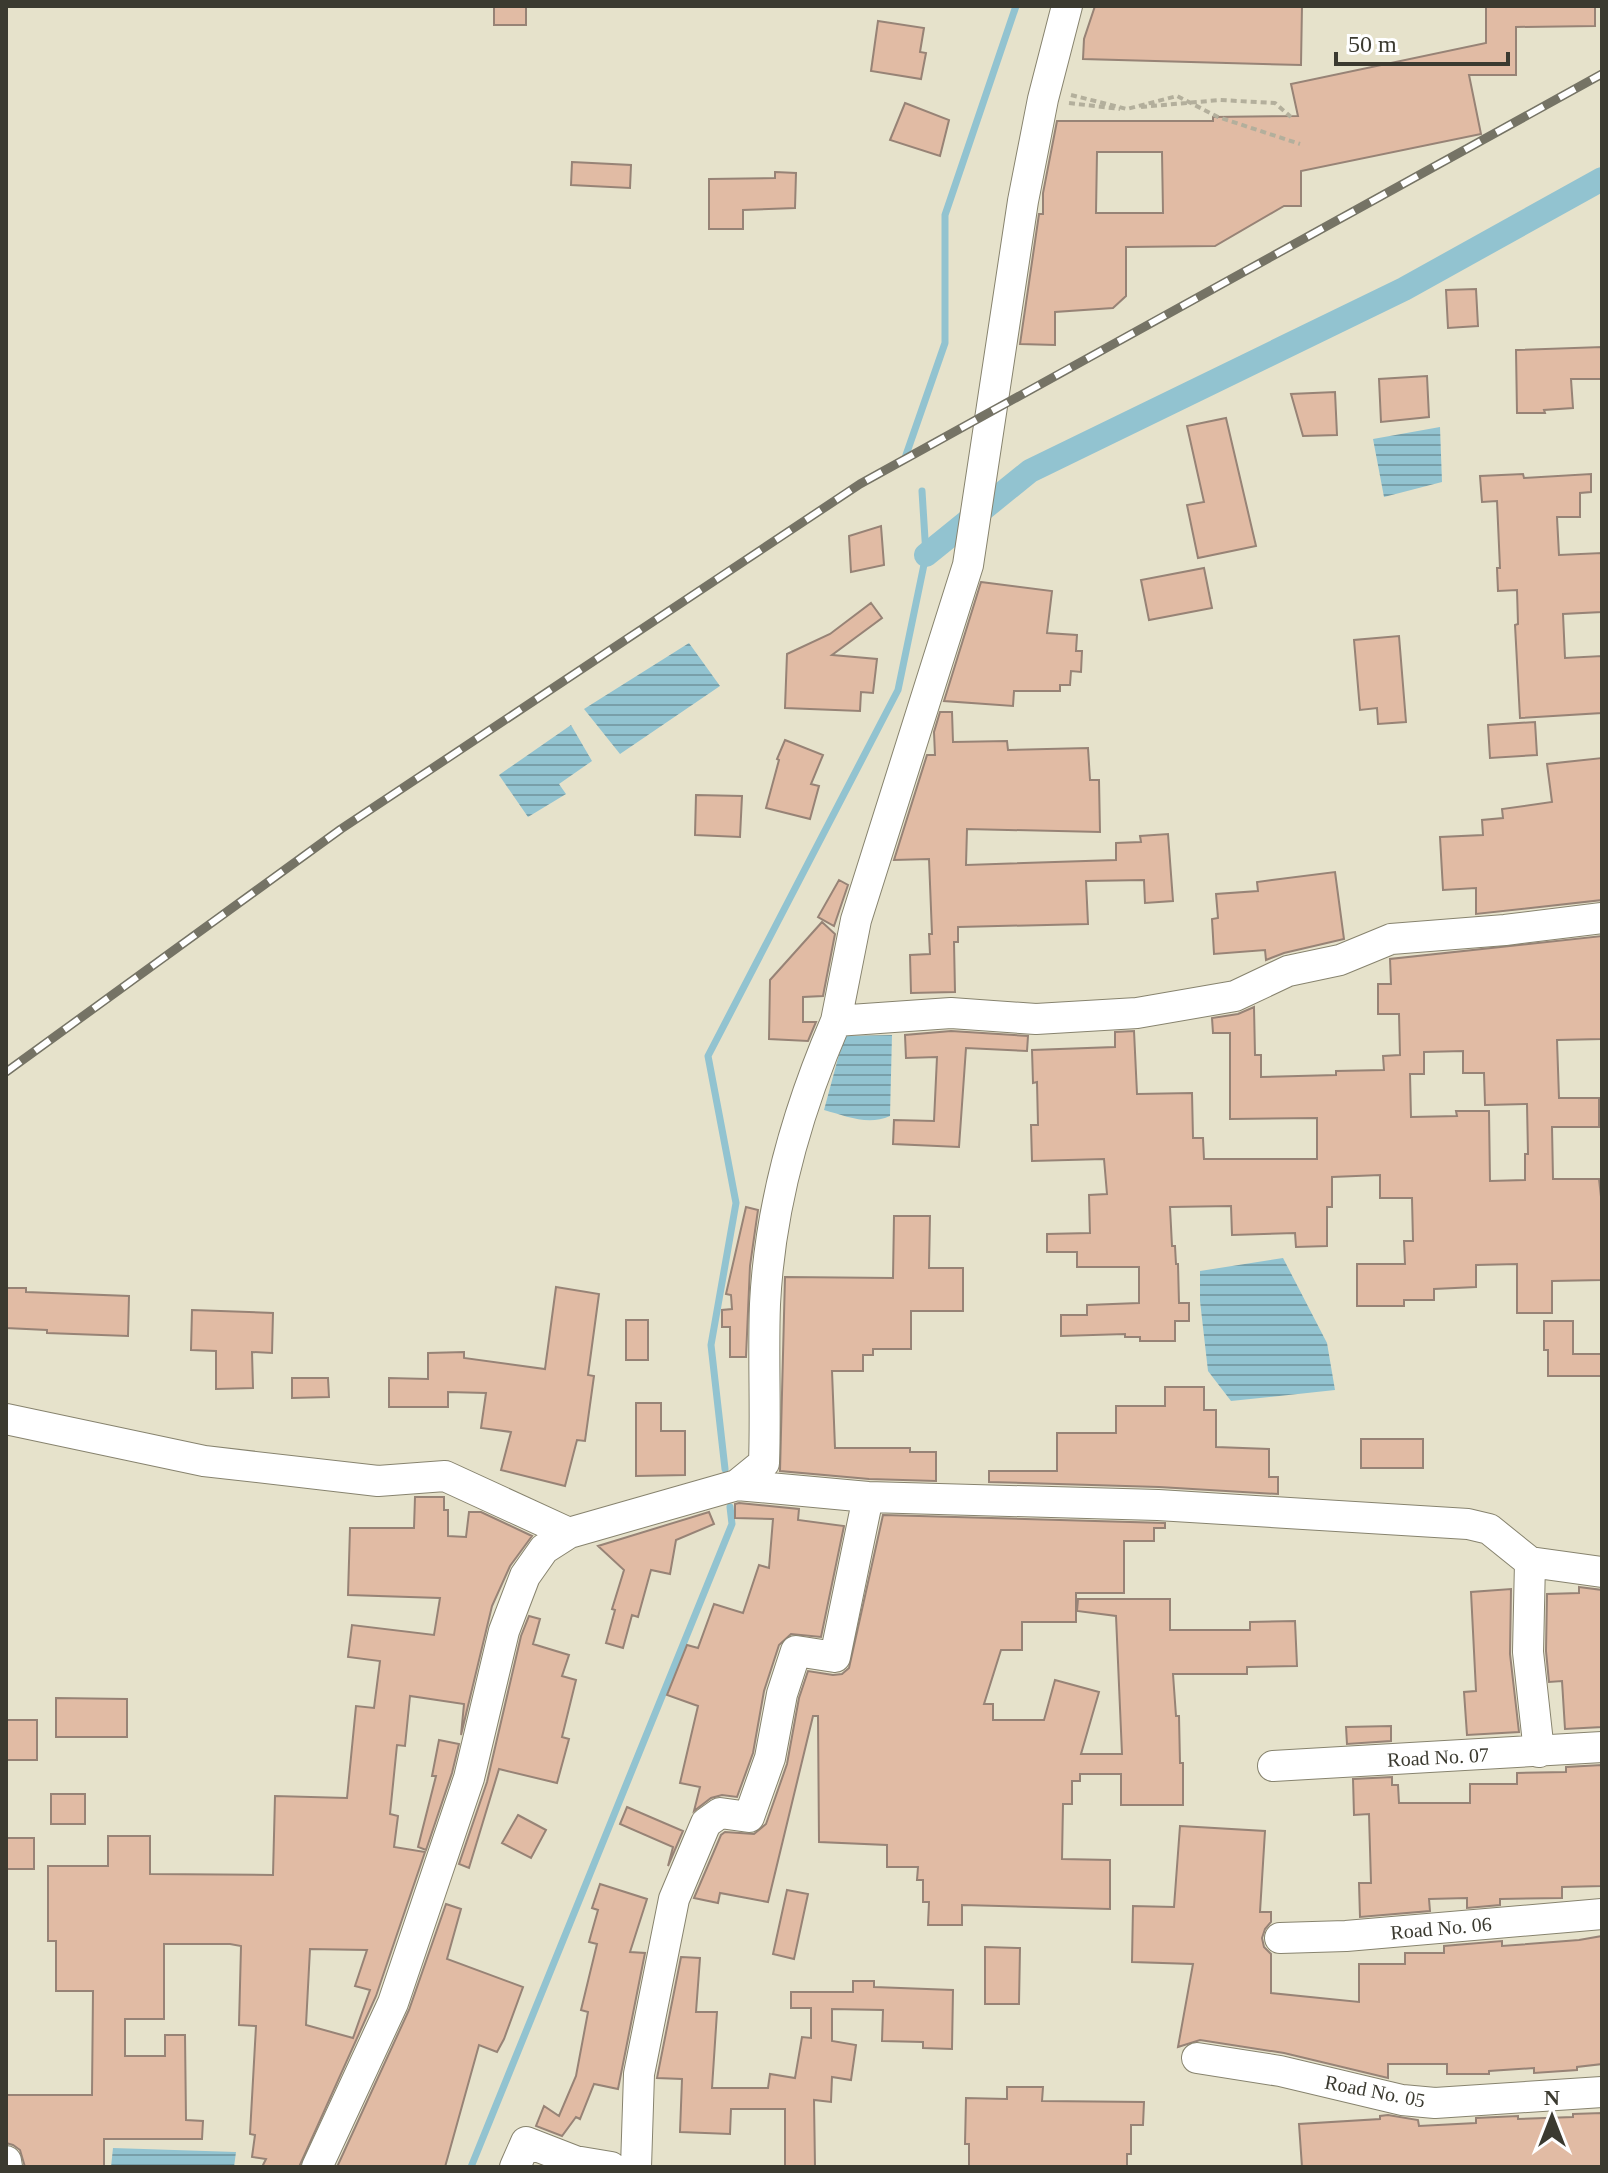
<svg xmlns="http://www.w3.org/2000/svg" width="1608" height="2173" viewBox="0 0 1608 2173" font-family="Georgia,serif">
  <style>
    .water { fill: url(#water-rules) }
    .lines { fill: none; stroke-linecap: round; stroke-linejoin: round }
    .stream { stroke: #92c3d0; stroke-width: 7 }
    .canal { stroke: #92c3d0; stroke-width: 24 }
    .building { fill: #e1bba4; stroke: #978376; stroke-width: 2; fill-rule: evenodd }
    .minor-casing { stroke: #87836e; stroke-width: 32 }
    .path { stroke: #b3af9c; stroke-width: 4; stroke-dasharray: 6 4; stroke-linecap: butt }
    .minor { stroke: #fff; stroke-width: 30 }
    .rail-casing { stroke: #757365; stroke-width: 9 }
    .rail { stroke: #fff; stroke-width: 6; stroke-dasharray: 18; stroke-linecap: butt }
    .labels { text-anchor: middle; stroke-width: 7; stroke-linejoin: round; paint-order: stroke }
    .street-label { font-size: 20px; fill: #3b3a30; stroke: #fff }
  </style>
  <defs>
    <pattern id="water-rules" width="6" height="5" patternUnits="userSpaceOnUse" patternTransform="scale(2)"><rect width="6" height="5" fill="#92c3d0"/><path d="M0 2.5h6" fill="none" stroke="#789fa9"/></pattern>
  </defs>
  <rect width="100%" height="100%" fill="#e6e2cb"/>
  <path class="water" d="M1440 427 1442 482 1384 497 1373 439Z
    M689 643 720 686 620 754 584 709Z
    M571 725 592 761 559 784 566 794 528 817 499 775Z
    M892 1035 890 1116C868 1126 846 1116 824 1110L844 1036Z
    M1283 1258 1327 1343 1335 1390 1231 1401 1208 1371 1200 1301V1271Z
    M113 2148 236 2152 234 2167H111Z"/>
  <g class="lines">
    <path class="stream" d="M906 455 945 343V215L1016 6
      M725 1469 711 1345 736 1203 708 1056 898 690 926 555 922 491
      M471 2167 732 1524 730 1507"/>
    <path class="canal" d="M926 555 1030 471 1404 289 1602 179"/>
  </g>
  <path class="building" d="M494 6H526V25H494Z
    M1095 6H1302L1301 65 1083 59 1084 39Z
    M1486 6H1595V26L1516 27V75H1469L1481 134 1301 171V206H1284L1215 246 1126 247V296L1113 308 1055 312V345L1020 344 1039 214H1043V193L1057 121H1213V117L1298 116 1291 84 1486 43ZM1097 152H1162L1163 213H1096Z
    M878 21 924 28 920 52 926 53 921 79 871 71Z
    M905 103 949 120 940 156 890 140Z
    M572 162 631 165 630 188 571 185Z
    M775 172 796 173 795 208 743 210V229H709V179L775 178Z
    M1476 289 1478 326 1448 328 1446 290Z
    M1602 347V379H1571L1573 408 1544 410 1545 413H1517L1516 350Z
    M1427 376 1429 417 1381 422 1379 379Z
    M1335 392 1337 435 1303 436 1291 394Z
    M1226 418 1256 546 1198 558 1187 505 1204 502 1187 426Z
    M1523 474 1524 478 1591 474V492L1580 493V517H1557L1559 555 1602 553V612L1563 614 1565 658 1602 656V713L1520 718 1515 625 1518 624 1517 590 1498 591 1497 568H1500L1497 501 1482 502 1480 476Z
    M881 526 884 565 851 572 849 536Z
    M1204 568 1212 608 1149 620 1141 580Z
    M981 582 1052 591 1047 633 1077 635 1076 651H1082L1081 672 1071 671 1070 685H1060V691H1014L1013 706 944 701Z
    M871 603 882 618 832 655 877 659 873 693 861 692 860 711 785 708 787 654 830 634Z
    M1399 636 1406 722 1378 724 1377 708 1360 710 1354 640Z
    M940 712H952L953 742 1007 741 1008 750 1088 748 1090 780H1099L1100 832 967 829 966 865 1116 860V843L1141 842 1140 836 1168 834 1173 901 1145 903 1144 880 1086 881 1088 924 958 927V942H954L955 992 911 993 910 955 930 954 929 934H932L929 859 894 860 927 755H935L934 732Z
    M1535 722 1537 755 1490 758 1488 725Z
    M785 740 823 755 811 784 819 786 810 819 766 808 779 760 777 759Z
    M1602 758V900L1476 914V888L1443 890 1440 837 1483 835 1482 820 1503 818 1502 809 1552 802 1547 764Z
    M696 795 742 796 740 837 695 835Z
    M1335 872 1344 939 1284 953 1266 960 1265 950 1214 954 1212 919 1218 918 1216 894 1258 891 1257 882Z
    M839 880 848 885 834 926 818 917Z
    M822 922 835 934 823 996 803 997V1022H816L808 1041 769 1039 770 980Z
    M1602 936V1039L1557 1040 1559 1098H1599V1127H1552L1553 1179H1599L1602 1206V1280L1552 1281V1313H1517V1264L1476 1265V1287L1434 1289V1300H1404V1306H1357V1264H1405L1404 1241H1413L1412 1198H1380V1175L1332 1177V1207H1327V1246L1296 1247 1295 1233 1232 1235 1231 1206 1170 1207 1172 1246H1175L1176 1264H1178L1179 1303H1189V1321H1175V1341H1140V1337H1125V1334L1061 1336V1315H1087V1305L1139 1303V1267H1077V1252H1047V1234L1090 1233 1089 1195 1107 1194 1104 1159 1032 1161 1031 1125H1038L1037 1082 1033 1083 1032 1050 1115 1047V1032L1134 1031 1137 1094 1192 1093 1193 1138H1203L1204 1159H1317V1118L1230 1119V1033H1213L1212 1018 1238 1014 1254 1007 1255 1055H1261V1077L1336 1075V1071L1384 1070 1383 1056 1400 1055 1399 1014H1378V984H1391L1390 959ZM1463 1051V1073H1484L1485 1105 1527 1104 1528 1154H1525V1180L1490 1181 1489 1111H1456L1457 1116 1411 1117 1410 1074H1424V1052Z
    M951 1031 1028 1036 1027 1051 966 1048 959 1147 893 1144 894 1120 934 1121 937 1057 906 1058 905 1035Z
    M746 1207 758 1210 750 1266 746 1357H730V1327H722V1310L732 1309 731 1295 726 1294Z
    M894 1216H930L929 1268H963V1311H911V1349H873V1355H863V1371H832L835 1448H910V1452H936V1481L869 1479 780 1471 785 1277 893 1278Z
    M556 1287 599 1294 588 1375 594 1376 585 1441 577 1440 565 1486 501 1470 511 1432 481 1428 486 1393 448 1392V1407H389V1378L428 1379V1353L464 1352V1358L545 1369Z
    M6 1288H26V1292L129 1296 128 1336 47 1333V1330L6 1328Z
    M192 1310 273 1313 272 1353 252 1352 253 1388 216 1389V1351L191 1350Z
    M626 1320H648V1360H626Z
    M1544 1321H1573V1354H1601V1376H1548V1350H1544Z
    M292 1378H328L329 1397 292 1398Z
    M1165 1387H1204V1410H1216V1447L1269 1449V1477H1278V1494L1159 1487 989 1482V1471H1057V1433H1116V1406H1165Z
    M636 1403H661V1431H685V1475L636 1476Z
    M1361 1439H1423V1468H1361Z
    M415 1497H444V1510H448V1536L466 1537 469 1512H481L532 1536 510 1566 492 1606 461 1735 464 1704 410 1696 405 1746 397 1745 390 1814 398 1816 394 1847 425 1852 376 1996 299 2167H262L266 2159 252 2157 255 2135 250 2134 256 2026 239 2025 241 1946 230 1944H164V2019H125V2056H165V2035H185L186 2120 203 2121 202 2139H104V2167H25L20 2150 13 2145 6 2143V2095H92L93 1991H56V1941H48V1866H108V1836H150V1874L273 1875 275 1796 347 1798 356 1706 374 1708 380 1661 348 1657 352 1625 434 1635 440 1598 348 1595 350 1528H414ZM310 1949 367 1950 355 1986 370 1990 353 2038 306 2025Z
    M739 1503 799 1509 798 1520 844 1526 821 1637 791 1634 779 1645 764 1691 753 1753 737 1797 722 1795 711 1798 694 1811 700 1787 680 1783 698 1706 667 1695 687 1645 698 1648 714 1604 743 1613 759 1565 769 1568 773 1519 735 1518V1504Z
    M709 1512 714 1524 676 1540 670 1574 651 1570 638 1617 632 1615 623 1648 606 1643 615 1610 612 1609 624 1570 598 1546Z
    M883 1515 1165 1523V1528H1154V1541H1124V1593H1076V1622H1022V1650H1001L984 1704H993V1720H1044L1055 1680 1099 1692 1081 1754H1122L1116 1616 1077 1611 1078 1599H1170V1630H1250V1622L1295 1621 1297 1666 1247 1667V1674H1173L1176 1716H1179L1180 1763H1183V1805H1121V1774H1080V1781H1072V1804H1063L1062 1859 1110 1860V1909L962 1905V1925H928L929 1902H923V1880H917L918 1867H887V1845L819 1842 818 1716H813L768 1902 720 1893 718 1903 694 1898 721 1835 725 1832 754 1834 766 1824 787 1764 799 1698 808 1671 833 1675 842 1674 849 1668Z
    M1579 1587 1602 1590V1727L1565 1729 1562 1681 1549 1682 1546 1651 1547 1594 1579 1593Z
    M1511 1589 1510 1654 1519 1732 1467 1735 1464 1692 1476 1691 1471 1592Z
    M529 1616 540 1619 533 1644 569 1655 562 1676 576 1680 562 1737 569 1739 557 1783 499 1769 469 1868 459 1864 487 1782 521 1636Z
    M56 1698 127 1699V1737H56Z
    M6 1720H37V1760H6Z
    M1391 1726V1741L1347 1744 1346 1727Z
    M439 1740 459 1744 452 1773 426 1850 418 1847 436 1776H432Z
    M1602 1765V1886L1562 1887V1898L1500 1899V1905L1467 1908V1898L1429 1899 1430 1911 1360 1917 1359 1883H1371L1369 1814 1354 1815 1353 1779 1392 1777V1785H1398L1399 1803H1470V1784H1517V1773L1566 1772V1767Z
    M51 1794H85V1824H51Z
    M627 1807 683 1831 668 1866 673 1847 620 1824Z
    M518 1815 546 1830 531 1858 502 1843Z
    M1180 1826 1265 1831 1260 1912H1271V1922L1265 1929 1262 1938 1264 1947 1271 1954V1993L1359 2002V1964H1405V1953H1444V1946L1502 1941V1946L1579 1940 1602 1936V2064L1577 2067V2070L1534 2073V2068L1489 2071V2074H1447V2064H1388V2078L1284 2053 1200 2040 1178 2047 1193 1964 1132 1962 1133 1906 1174 1907Z
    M6 1838H34V1869H6Z
    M600 1884 647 1899 630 1952 645 1953 618 2089 594 2084 580 2119 576 2117 562 2136 536 2126 544 2106 559 2116 576 2076 588 2012 581 2010 597 1944 589 1942 598 1910 592 1908Z
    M787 1890 808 1894 794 1959 773 1954Z
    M446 1904 461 1909 447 1959 523 1987 504 2039 497 2052 479 2045 445 2167H337L409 2010Z
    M985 1947 1020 1948 1019 2004H985Z
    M681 1957 700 1958 696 2012H717L712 2088H768L770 2074 795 2078 802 2037 811 2038V2008H791V1992H853V1981H874V1987L953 1990 952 2049 923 2048V2042L882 2041 883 2010 832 2009V2041L856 2045 851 2080 832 2077 831 2102 814 2100 815 2167H785V2109H731L730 2134 680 2132 682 2079 657 2078Z
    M1007 2087H1043L1042 2101 1144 2102 1143 2125H1131V2154H1127V2167H969V2144H965L966 2098 1007 2099Z
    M1602 2113V2167H1302L1299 2124 1380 2119V2116L1388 2115 1418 2120 1419 2126 1476 2123V2118L1518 2116V2119L1573 2117V2114Z"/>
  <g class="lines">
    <g class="minor-casing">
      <path id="minor" d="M1602 918 1505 930 1391 939 1340 960 1288 971 1235 996 1137 1013 1036 1019 951 1013 836 1021C797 1111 770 1205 765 1304 763 1357 766 1410 764 1463L737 1485 868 1497 1158 1505 1468 1524 1489 1529 1530 1562 1602 1572
        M836 1021 856 920 968 565 1023 201 1043 99 1067 6
        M6 1419 204 1461 378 1481 445 1476 569 1533
        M1530 1562 1528 1652 1539 1752
        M1273 1766 1602 1747
        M1280 1938 1346 1936 1602 1914
        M1197 2058 1280 2071 1402 2100 1435 2103 1602 2092
        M6 2161 7 2167
        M317 2167 393 2003 469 1778 504 1631 525 1576 544 1549 569 1533 737 1485
        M515 2167 526 2142 575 2161 611 2167
        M636 2167 639 2074 674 1899 706 1823 720 1813 749 1817 770 1758 782 1694 796 1651 835 1657 868 1497"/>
    </g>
    <path class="path" d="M1071 95 1127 109 1177 96 1218 117 1300 144
      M1069 103 1120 109
      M1141 107 1220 100 1275 103 1291 117"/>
    <use href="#minor" class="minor"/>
    <g class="rail-casing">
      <path id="rail" d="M6 1072 341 829 860 484 1602 74"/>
    </g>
    <use href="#rail" class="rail"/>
  </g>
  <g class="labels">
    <g class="street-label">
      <text transform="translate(1438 1757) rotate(-3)" y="7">Road No. 07</text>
      <text transform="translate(1441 1928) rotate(-5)" y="7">Road No. 06</text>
      <text transform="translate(1375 2091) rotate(11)" y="7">Road No. 05</text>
    </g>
  </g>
  <rect width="1608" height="2173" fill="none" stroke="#3b3a30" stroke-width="16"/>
  <g transform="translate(1552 2117)" stroke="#ffffff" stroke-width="6" paint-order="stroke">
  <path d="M0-6L14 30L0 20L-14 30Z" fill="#3b3a30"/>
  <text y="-12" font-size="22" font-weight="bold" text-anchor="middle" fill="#3b3a30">N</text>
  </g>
  <path d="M1336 52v12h172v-12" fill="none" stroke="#3b3a30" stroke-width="4"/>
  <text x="1348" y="52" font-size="24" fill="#3b3a30" stroke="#ffffff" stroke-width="6" paint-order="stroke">50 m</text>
</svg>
